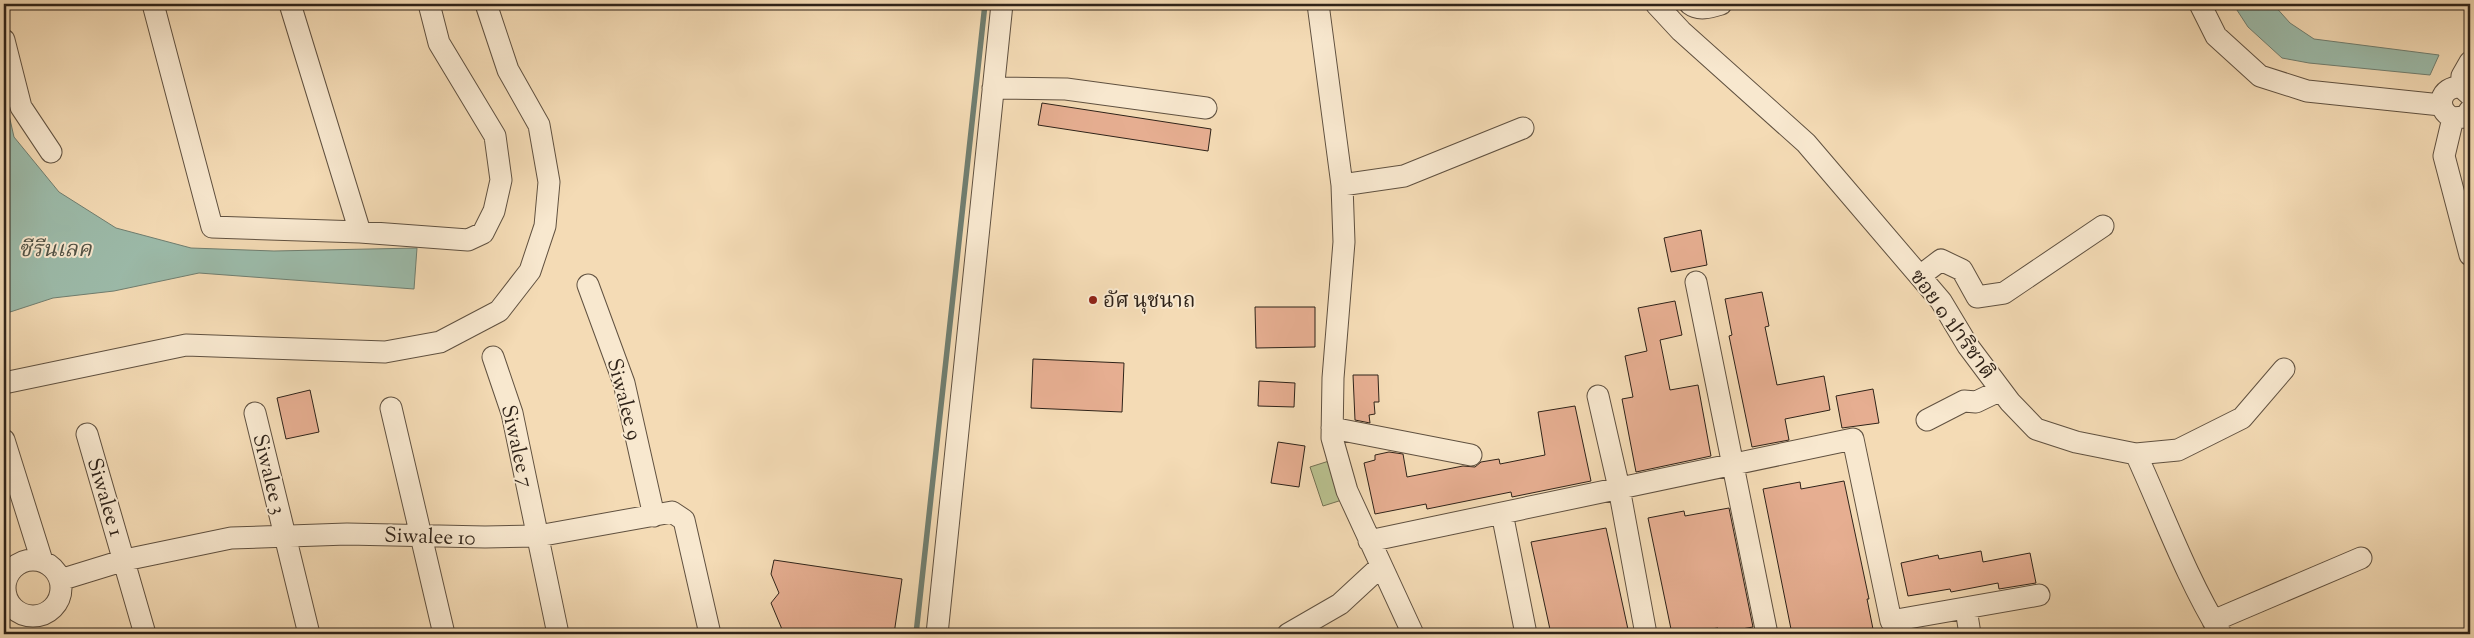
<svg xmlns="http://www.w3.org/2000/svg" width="2474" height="638" viewBox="0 0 2474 638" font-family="'Sorts Mill Goudy','Noto Serif Thai',serif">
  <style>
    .green { fill: #b9c18f; stroke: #747254 }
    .water { fill: #9cbbaa; stroke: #707e70 }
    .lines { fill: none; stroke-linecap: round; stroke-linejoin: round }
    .stream { stroke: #707e70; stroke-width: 5.5 }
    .building { fill: #e6ae91; stroke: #2f2319 }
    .minor-casing { stroke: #605140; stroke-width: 23 }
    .minor { stroke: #f8e8cf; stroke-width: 21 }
    .poi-dot { fill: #8f2418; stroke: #f8e8cf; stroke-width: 2 }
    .labels { text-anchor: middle; stroke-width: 4; stroke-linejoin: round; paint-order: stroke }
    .poi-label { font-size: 21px; fill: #2f2319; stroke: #f8e8cf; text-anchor: start }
    .street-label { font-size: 21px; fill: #2f2319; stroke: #f8e8cf }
    .water-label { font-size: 22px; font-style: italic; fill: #505144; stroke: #f8e8cf }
  </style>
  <rect width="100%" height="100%" fill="#f4dbb5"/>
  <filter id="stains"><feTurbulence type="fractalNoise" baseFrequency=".004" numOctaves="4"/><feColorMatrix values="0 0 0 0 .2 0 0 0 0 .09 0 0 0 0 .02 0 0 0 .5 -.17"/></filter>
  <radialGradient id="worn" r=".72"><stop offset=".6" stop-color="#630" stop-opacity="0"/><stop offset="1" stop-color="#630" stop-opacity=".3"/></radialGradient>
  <path class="green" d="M1329 461 1342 500 1323 506 1310 467Z"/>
  <path class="water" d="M2233 4H2273L2290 23 2314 39 2439 55 2430 75 2309 63 2282 58 2248 27Z
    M4 93 14 137 59 192 116 228 191 248 274 251 417 248 414 289 199 273 114 291 53 298 4 314Z"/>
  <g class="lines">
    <path class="stream" d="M916 634 985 4"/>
  </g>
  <path class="building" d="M1042 103 1211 129 1208 151 1038 125Z
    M1701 230 1707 265 1671 272 1664 238Z
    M1762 292 1769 326 1765 327 1777 385 1824 376 1830 410 1785 419 1789 440 1752 447 1729 336 1732 335 1725 299Z
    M1675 301 1682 335 1660 340 1670 390 1698 385 1711 456 1636 472 1622 399 1633 397 1625 356 1647 351 1638 308Z
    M1255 307H1315V347L1256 348Z
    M1033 359 1124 363 1122 412 1031 408Z
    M1353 375H1378L1379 402H1374L1375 414 1369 415 1370 423 1355 420Z
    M1259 381 1295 383 1294 407 1258 406Z
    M1873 389 1879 423 1842 428 1836 396Z
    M310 390 319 432 286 439 277 398Z
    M1575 406 1591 481 1512 497 1511 492 1427 509 1426 504 1375 514 1364 463 1375 460V455L1389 452 1403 454 1407 477 1463 466 1475 467 1481 462 1499 459 1500 464 1545 455 1538 412Z
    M1278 442 1305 446 1299 487 1271 483Z
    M1844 481 1869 599H1867L1874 634H1792L1763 489 1800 482 1801 489Z
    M1729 508 1753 627 1719 633 1718 628 1672 634 1648 518 1684 511 1685 516Z
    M1606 528 1629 634H1551L1531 542Z
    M1981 551 1983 562 2030 553 2036 583 1999 589 1998 583 1951 592 1950 589 1908 596 1901 563 1938 555 1939 559Z
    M774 560 902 579 894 634H784L771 603 779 593 771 574Z"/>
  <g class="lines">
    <g class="minor-casing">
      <path id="minor" d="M153 4 212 227 360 232 468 240 483 233 494 211 501 180 495 136 439 43 429 4
        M290 4 360 232
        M1318 4 1342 185 1344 242 1333 378 1332 438 1347 491 1413 634
        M1656 4 1681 31 1806 143 1941 301 1968 346 2010 402 2036 429 2076 442 2136 454C2164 515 2186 577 2221 634
        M1690 4C1699 11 1711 7 1721 4
        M2200 4 2216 36 2260 76 2307 91 2441 105
        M4 40 21 107 51 152
        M2461 87 2462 76 2470 62
        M993 88 1066 89 1206 108
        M2470 95 2461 87C2440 86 2434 109 2453 118L2465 117 2470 110
        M2453 118 2444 156 2470 255
        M1342 185 1404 176 1523 128
        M1920 276 1941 260 1962 270 1977 297 2004 293 2103 226
        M1696 282 1767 634
        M588 285 624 383 654 516
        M493 357 512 413 558 634
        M4 383 186 345 385 352 440 342 499 311 530 271 545 226 549 182 539 125 508 70 486 4
        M1598 396 1619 488 1646 634
        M391 408 444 634
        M255 413 309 634
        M1927 420 1964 401 1976 402 2001 390
        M1332 428 1471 455
        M87 434 145 634
        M4 440 42 561
        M2136 454 2178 450 2242 418 2284 369
        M1502 513 1526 634
        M1369 541 1853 439 1891 621 2039 595
        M5 588a28 28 0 1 1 56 0a28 28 0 1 1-56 0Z
        M60 580 125 560 231 538 347 534 485 537 538 536 672 512 684 520 710 634
        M1966 609 1970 634
        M2213 621 2361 558
        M937 634 1002 4
        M1288 634 1340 604 1380 567"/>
    </g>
    <use href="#minor" class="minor"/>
  </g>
  <circle class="poi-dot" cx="1093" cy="300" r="5"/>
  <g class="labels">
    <g class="poi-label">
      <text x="1103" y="307">อัศ นุชนาถ</text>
    </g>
    <g class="street-label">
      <text transform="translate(1953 324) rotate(54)" y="7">ซอย ๑ ปาริชาติ</text>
      <text transform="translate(625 399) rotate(75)" y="7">Siwalee 9</text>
      <text transform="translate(518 446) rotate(77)" y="7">Siwalee 7</text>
      <text transform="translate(270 474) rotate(76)" y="7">Siwalee 3</text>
      <text transform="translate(106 497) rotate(73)" y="7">Siwalee 1</text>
      <text transform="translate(430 536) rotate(2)" y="7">Siwalee 10</text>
    </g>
    <g class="water-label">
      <text x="55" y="256">ซีรีนเลค</text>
    </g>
  </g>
  <rect width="2474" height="638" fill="none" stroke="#f4dbb5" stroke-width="20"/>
  <rect x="5" y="5" width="2464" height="628" fill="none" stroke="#2f2319" stroke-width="2.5"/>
  <rect x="10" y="10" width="2454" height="618" fill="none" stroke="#2f2319"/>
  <rect width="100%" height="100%" filter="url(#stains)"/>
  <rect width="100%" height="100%" fill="url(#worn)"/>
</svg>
